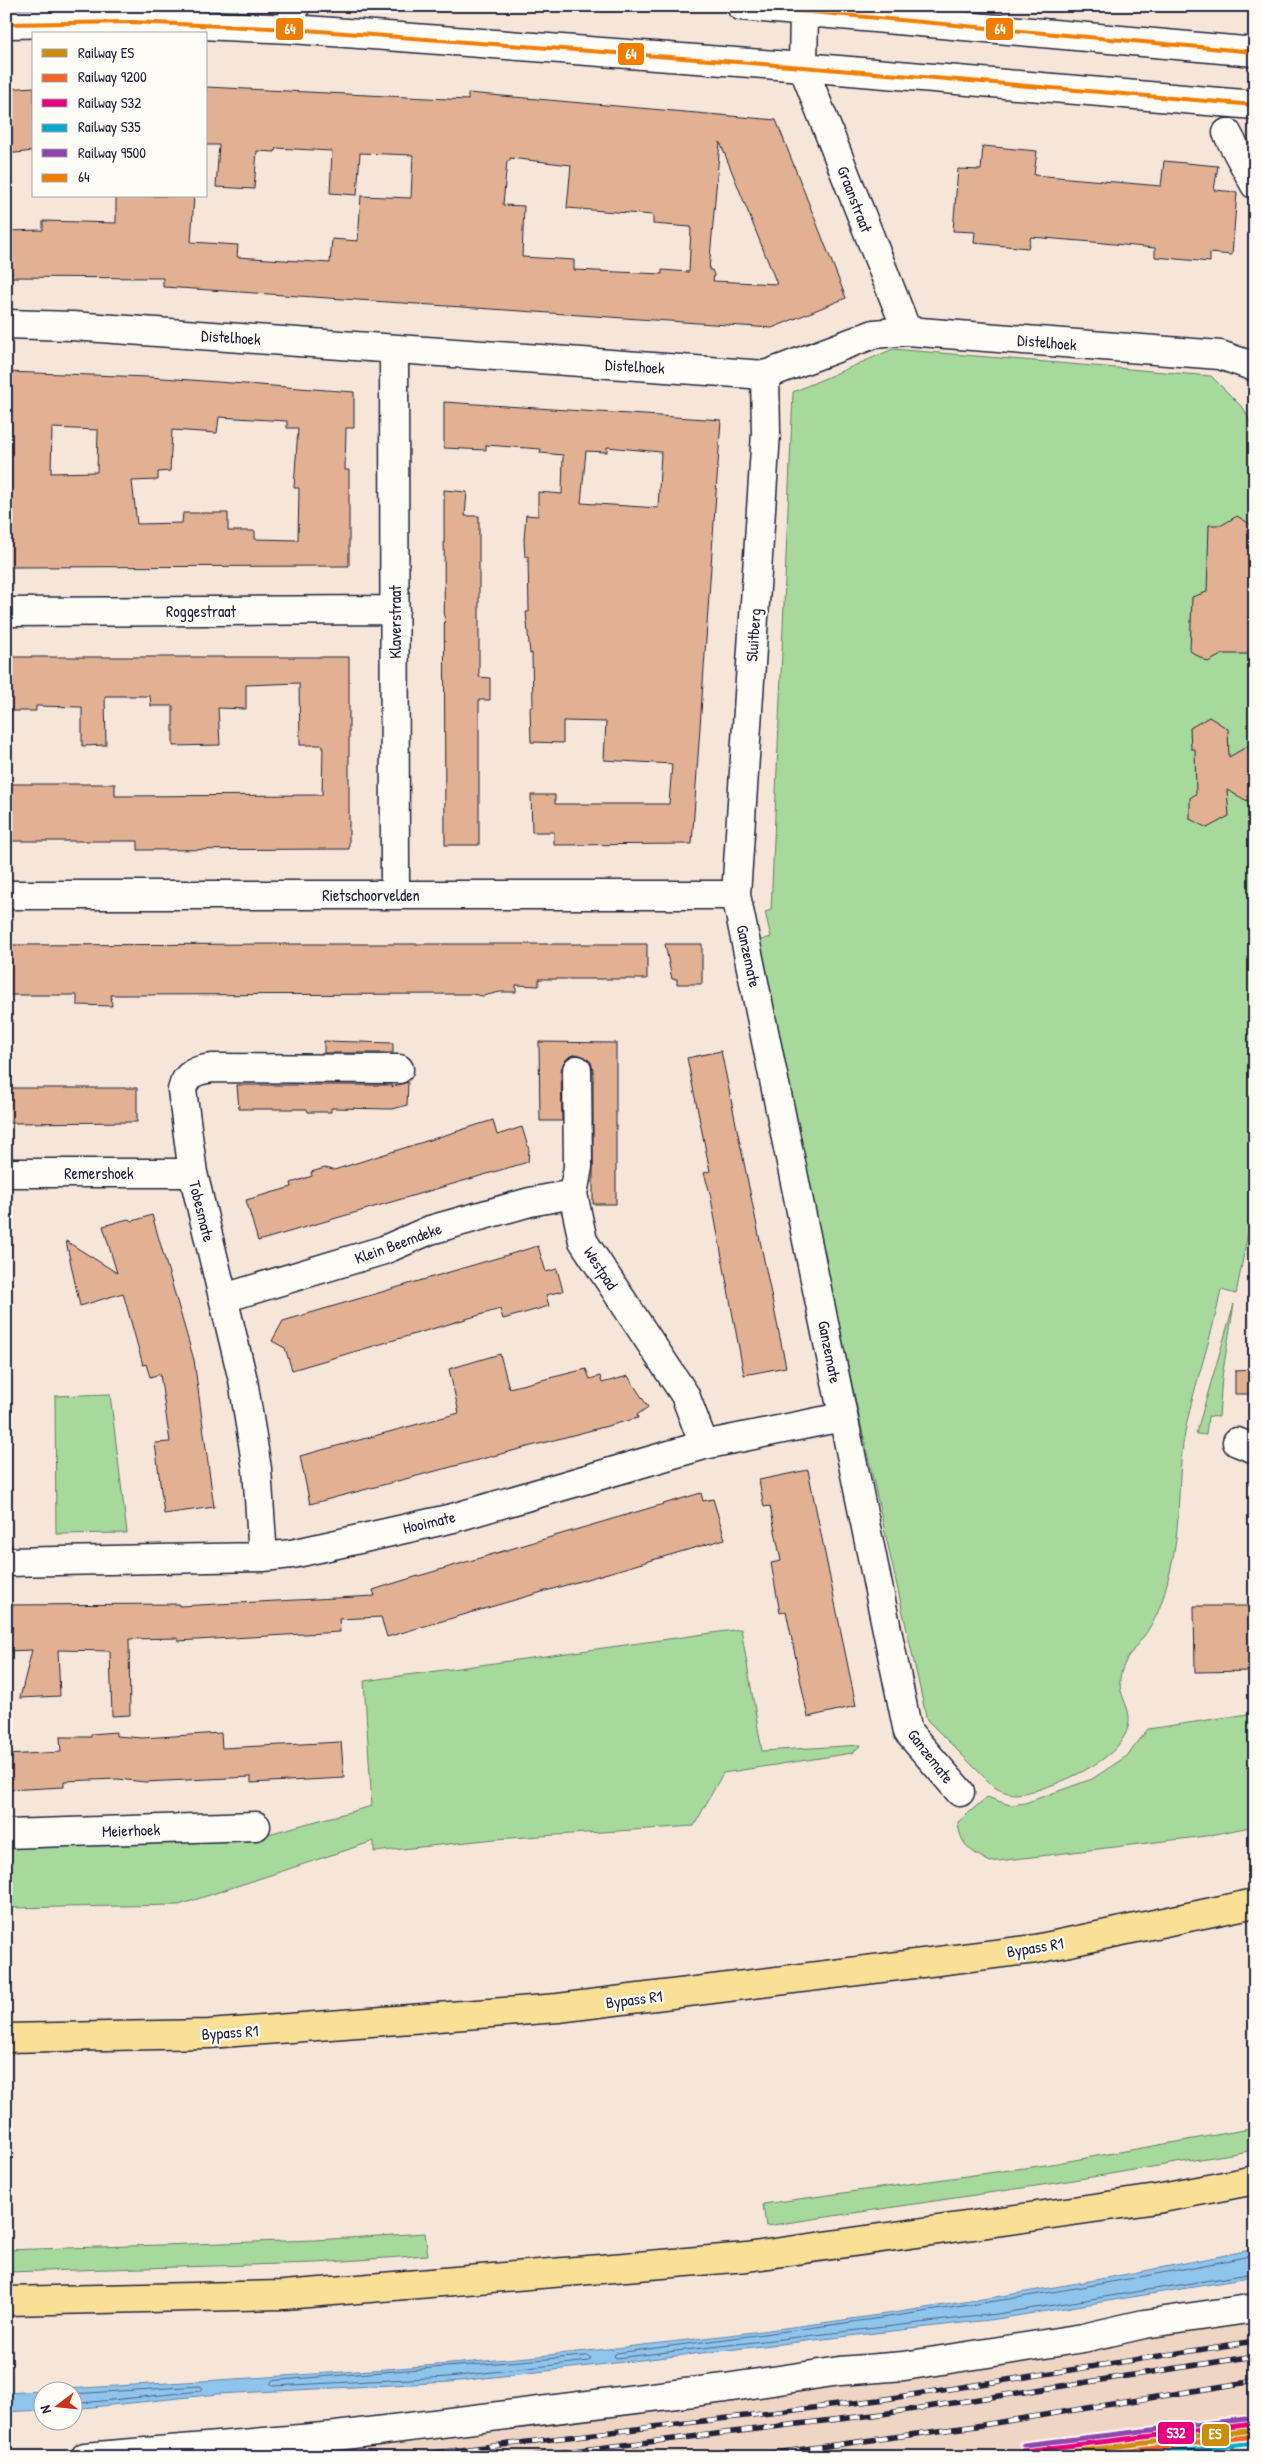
<svg xmlns="http://www.w3.org/2000/svg" width="1261" height="2463" viewBox="0 0 1261 2463" font-family="'Patrick Hand',sans-serif">
  <style>
    .built { fill: #efd6c4 }
    .green { fill: #a6d99b; stroke: #647e6b }
    .water { fill: #8fc5ed; stroke: #6384a6 }
    .lines { fill: none; stroke-linecap: round; stroke-linejoin: round }
    .shore { stroke: #4e6382; stroke-width: 1 }
    .building { fill: #e2b193; stroke: #22223b; fill-rule: evenodd }
    .minor-casing { stroke: #22223b; stroke-width: 31 }
    .highway-casing { stroke: #22223b; stroke-width: 31 }
    .minor { stroke: #fdfcf7; stroke-width: 28 }
    .highway { stroke: #fadf96; stroke-width: 28 }
    .rail-casing { stroke: #22223b; stroke-width: 5.5 }
    .rail { stroke: #fdfcf7; stroke-width: 4; stroke-dasharray: 11; stroke-linecap: butt }
    .bus-1-casing { stroke: #fdfcf7; stroke-width: 8 }
    .bus-1 { stroke: #ef7d00; stroke-width: 4 }
    .rail-1-casing { stroke: #fdfcf7; stroke-width: 9 }
    .rail-2-casing { stroke: #fdfcf7; stroke-width: 9 }
    .rail-3-casing { stroke: #fdfcf7; stroke-width: 9 }
    .rail-4-casing { stroke: #fdfcf7; stroke-width: 9 }
    .rail-5-casing { stroke: #fdfcf7; stroke-width: 9 }
    .rail-1 { stroke: #cc8c0c; stroke-width: 5 }
    .rail-2 { stroke: #f26522; stroke-width: 5 }
    .rail-3 { stroke: #e5007d; stroke-width: 5 }
    .rail-4 { stroke: #00a9ce; stroke-width: 5 }
    .rail-5 { stroke: #8e44ad; stroke-width: 5 }
    .labels { text-anchor: middle; stroke-width: 4.5; stroke-linejoin: round; paint-order: stroke }
    .street-label { font-size: 16px; fill: #22223b; stroke: #fdfcf7 }
    .line-badge { stroke: #fdfcf7; stroke-width: 2 }
    .badge-label { font-size: 14px; text-anchor: middle; font-weight: bold; fill: #fff }
  </style>
  <rect width="100%" height="100%" fill="#f5e6d9"/>
  <filter id="ink" filterUnits="userSpaceOnUse"><feTurbulence type="fractalNoise" baseFrequency=".02" numOctaves="2"/><feDisplacementMap in="SourceGraphic" scale="10" xChannelSelector="R" yChannelSelector="G"/><feConvolveMatrix kernelMatrix="1 2 1 2 8 2 1 2 1" color-interpolation-filters="sRGB"/></filter>
  <g filter="url(#ink)">
    <path class="built" d="M1255 2319V2457H178Z"/>
    <path class="green" d="M6 6H160V10L6 14Z
      M173 6H238V13L173 11Z
      M893 349 1211 376 1244 409 1255 432V1198L1236 1294 1221 1290C1211 1343 1191 1391 1183 1444 1177 1486 1181 1531 1170 1572 1165 1590 1161 1610 1151 1625 1142 1642 1126 1654 1121 1673 1114 1702 1144 1711 1119 1744 1104 1766 1042 1793 1016 1794 1008 1794 1001 1791 994 1787L927 1720 821 1246 758 941 771 937 765 912 771 910 793 392Z
      M1234 1304 1222 1377 1219 1417 1208 1416 1206 1435 1196 1434Z
      M110 1394 127 1533 56 1534 55 1396Z
      M741 1629 762 1751 861 1745 852 1753 723 1773 694 1826 495 1839 374 1852V1841L179 1905 6 1908V1845L257 1837 372 1806 364 1681Z
      M1255 1713V1826L1206 1836 990 1862C970 1851 960 1845 958 1822L987 1797 1010 1805 1025 1803 1092 1779 1127 1756 1148 1729Z
      M1255 2128V2150L1049 2184 766 2226 763 2204 1046 2165Z
      M425 2233 428 2255 316 2263 6 2272V2250L315 2240Z"/>
    <path class="water" d="M1255 2249V2277L997 2319 450 2382 218 2394 73 2409 72 2390H49C232 2379 415 2370 597 2350 818 2327 1038 2294 1255 2249Z
      M42 2391V2410L6 2412V2393Z"/>
    <g class="lines">
      <path class="shore" d="M1255 2255C1043 2298 830 2326 616 2353L614 2356 616 2358 997 2314 1255 2273
        M588 2356 591 2358 589 2361 449 2377 273 2386 270 2384 272 2381Z
        M72 2394 200 2386 203 2388 201 2391 72 2404"/>
    </g>
    <path class="building" d="M34 87V151L6 154V89Z
      M206 87 468 100V93L776 120 846 298 772 328 210 290 163 287V278L6 277V231L43 230V221L116 223V196H194L191 242 238 245 237 257 330 263 332 239 358 241 361 196 411 198 413 155 360 153 357 195 330 193 332 151 276 148 275 152 257 151 254 189 216 187 219 145H206ZM720 142 763 249 777 284 713 281 714 275 712 270H709ZM510 158 571 165 567 208 653 215V224L691 227 689 272 662 270V274L574 270V260L522 257 524 206 503 205 507 161H510Z
      M983 146 1037 151 1034 175 1161 186 1164 161 1218 166 1214 190 1237 192 1232 255 1210 253V262L1155 257V248L1093 242 1031 237 1028 248 974 243 975 232 953 231 958 169 981 170Z
      M6 372 149 377 354 392V428H346L345 470H349V566L6 567ZM219 417 287 421V428H298L294 488H299L298 540 255 539V531H228V513H183L182 523 137 524 132 481 158 480V472L170 471 172 430 217 433ZM52 428 98 430 97 472 51 473Z
      M444 402 721 420 692 844 554 845V832H532L531 795H555V804H669L672 764 604 760 606 722 563 721V743L531 742 530 707H533L532 653 530 654 526 612H529L528 556 525 557 524 539 526 515 538 516V492L562 494 563 455 540 453 541 449 486 445V450L444 448ZM607 447 661 452 658 508 581 503 586 451 607 452Z
      M444 490 467 492 465 516H479V677L490 678V700H479V845H445Z
      M1237 516 1255 527V654H1223L1208 662 1190 651 1192 597 1207 592 1209 525H1222Z
      M9 657H349V849L138 850V841H6V784H115V796L322 795 323 745H300L299 683 246 685V709L218 708 220 745 173 746V706H151L150 696H105L106 745 82 746V707L36 706V711H6V683H10Z
      M1209 717 1228 729 1229 757 1255 742V805L1227 790 1229 816 1207 828 1190 819V798L1196 794 1195 749H1191L1190 728Z
      M299 944H647V979H539V986L516 985V992H500L483 996 471 994 111 995 112 1006 77 1005V995H6V945Z
      M665 944H702V984H677V979H672Z
      M324 1041 393 1043V1053H324Z
      M539 1042 616 1043V1204H593V1070L591 1062 585 1057 577 1054 570 1056 564 1062 561 1070 562 1121H540Z
      M721 1051 786 1367 744 1375 710 1193 704 1173 710 1171 687 1058Z
      M408 1082 407 1105 393 1109 331 1108V1112H308L307 1109H239L237 1085H392V1087Z
      M6 1088H137V1122L6 1123Z
      M493 1120 497 1135 522 1127 529 1150 528 1162 258 1241 246 1200 292 1187 291 1183 312 1176 311 1172 325 1168 334 1170Z
      M152 1215 194 1360 214 1507 164 1514 155 1443 170 1442 160 1374 150 1377 146 1364 143 1365 123 1293 80 1306 66 1241 117 1273 103 1226 128 1219 133 1221Z
      M538 1246 546 1272 557 1269 563 1291 546 1295 549 1306 503 1319 500 1309 292 1370 285 1348 272 1341 283 1321Z
      M500 1354 509 1388 586 1369 590 1379 600 1376 602 1383 628 1376 648 1407 637 1415 638 1418 310 1504 300 1456 459 1413 449 1369Z
      M1255 1370V1394H1235V1371Z
      M808 1470 856 1706 808 1717 786 1611 780 1613 771 1563 781 1561 770 1506 764 1507 759 1480Z
      M701 1493 703 1501 713 1499 725 1539 387 1637 381 1617 339 1619 340 1632 178 1641V1638L129 1639 130 1715 112 1716 110 1651 58 1650 60 1696 20 1698 32 1650 6 1651V1605L179 1604V1606L375 1596 373 1590 398 1582Z
      M1194 1606H1255V1671L1195 1672Z
      M116 1732V1736L142 1738 221 1733 222 1748 341 1742 344 1778 251 1783V1777L145 1782 118 1779 64 1781V1787L6 1790V1755L61 1752 60 1737H91V1734Z"/>
    <g class="lines">
      <g class="minor-casing">
        <path id="minor" d="M741 6 1255 52
          M804 11 803 67 907 331
          M6 24 132 22 292 29 803 67 1255 105
          M292 29 294 6
          M1227 133 1255 185
          M6 324 72 326 765 375 874 334 907 331 1220 355 1255 367
          M394 349 395 895
          M765 375 766 433 736 895 908 1732 960 1792
          M6 612 395 610
          M6 895H736
          M577 1070 578 1167 573 1194 583 1241 685 1395 704 1445
          M6 1173H193
          M224 1298 384 1250 430 1230 530 1202 573 1194
          M1237 1442 1255 1449
          M263 1557 257 1469 243 1380 193 1173 182 1090C186 1073 197 1070 213 1068L399 1069
          M6 1562 263 1557 292 1554 453 1518 704 1445 842 1417
          M6 1834 256 1826
          M85 2457 336 2436 725 2388 840 2371 904 2366 1083 2338 1144 2324 1255 2308"/>
      </g>
      <g class="highway-casing">
        <path id="highway" d="M6 2038 209 2034 558 2008 1036 1949 1255 1903
          M6 2301 284 2295 747 2257 1157 2199 1255 2180"/>
      </g>
      <use href="#minor" class="minor"/>
      <use href="#highway" class="highway"/>
      <g class="rail-casing">
        <path id="rail" d="M401 2457 879 2400 1255 2341
          M523 2457 882 2414 1255 2356
          M745 2457 976 2426 1255 2381"/>
      </g>
      <use href="#rail" class="rail"/>
      <g class="bus-1-casing">
        <path id="bus-1" d="M744 6 1255 52
          M6 24 132 22 292 29 803 67 1255 105"/>
      </g>
      <use href="#bus-1" class="bus-1"/>
      <g class="rail-1-casing">
        <path id="rail-1" d="M1027 2457 1255 2430"/>
      </g>
      <g class="rail-2-casing">
        <path id="rail-2" d="M1081 2457 1255 2436"/>
      </g>
      <g class="rail-3-casing">
        <path id="rail-3" d="M1024 2451 1254 2424"/>
      </g>
      <g class="rail-4-casing">
        <path id="rail-4" d="M1134 2457 1255 2443"/>
      </g>
      <g class="rail-5-casing">
        <path id="rail-5" d="M1024 2445 1254 2418"/>
      </g>
      <use href="#rail-1" class="rail-1"/>
      <use href="#rail-2" class="rail-2"/>
      <use href="#rail-3" class="rail-3"/>
      <use href="#rail-4" class="rail-4"/>
      <use href="#rail-5" class="rail-5"/>
    </g>
  </g>
  <g class="labels">
    <g class="street-label">
      <text transform="translate(855 199) rotate(69)" y="6">Graanstraat</text>
      <text transform="translate(231 337) rotate(4)" y="6">Distelhoek</text>
      <text transform="translate(1047 342) rotate(5)" y="6">Distelhoek</text>
      <text transform="translate(635 366) rotate(4)" y="6">Distelhoek</text>
      <text x="201" y="617">Roggestraat</text>
      <text transform="translate(395 622) rotate(-90)" y="6">Klaverstraat</text>
      <text transform="translate(753 635) rotate(-86)" y="6">Sluitberg</text>
      <text x="371" y="901">Rietschoorvelden</text>
      <text transform="translate(749 956) rotate(78)" y="6">Ganzemate</text>
      <text x="99" y="1179">Remershoek</text>
      <text transform="translate(202 1211) rotate(76)" y="6">Tobesmate</text>
      <text transform="translate(398 1243) rotate(-20)" y="6">Klein Beemdeke</text>
      <text transform="translate(601 1268) rotate(57)" y="6">Westpad</text>
      <text transform="translate(830 1352) rotate(79)" y="6">Ganzemate</text>
      <text transform="translate(429 1522) rotate(-13)" y="6">Hooimate</text>
      <text transform="translate(931 1756) rotate(52)" y="6">Ganzemate</text>
      <text transform="translate(131 1830) rotate(-2)" y="6">Meierhoek</text>
      <text transform="translate(1035 1947) rotate(-9)" y="6">Bypass R1</text>
      <text transform="translate(634 1999) rotate(-7)" y="6">Bypass R1</text>
      <text transform="translate(230 2032) rotate(-4)" y="6">Bypass R1</text>
    </g>
  </g>
  <g class="line-badge">
    <rect x="275" y="17" width="29" height="24" rx="5" fill="#ef7d00"/>
    <rect x="985" y="17" width="29" height="24" rx="5" fill="#ef7d00"/>
    <rect x="617" y="42" width="28" height="24" rx="5" fill="#ef7d00"/>
    <rect x="1157" y="2421" width="38" height="24" rx="5" fill="#e5007d"/>
    <rect x="1201" y="2423" width="29" height="24" rx="5" fill="#cc8c0c"/>
  </g>
  <g class="badge-label">
    <text x="290" y="34">64</text>
    <text x="1000" y="34">64</text>
    <text x="631" y="59">64</text>
    <text x="1176" y="2438">S32</text>
    <text x="1215" y="2439">ES</text>
  </g>
  <rect width="1261" height="2463" fill="none" stroke="#fdfcf7" stroke-width="25"/>
  <rect x="12" y="12" width="1236" height="2438" fill="none" stroke="#22223b" stroke-width="2" filter="url(#ink)"/>
  <rect x="32" y="32" width="175" height="165" fill="#fdfcf7" stroke="#a5a5ac"/>
  <rect x="42" y="49" width="25" height="8" fill="#cc8c0c" stroke="#a5a5ac"/>
  <text x="78" y="58" font-size="15" fill="#22223b">Railway ES</text>
  <rect x="42" y="74" width="25" height="8" fill="#f26522" stroke="#a5a5ac"/>
  <text x="78" y="82" font-size="15" fill="#22223b">Railway 9200</text>
  <rect x="42" y="99" width="25" height="8" fill="#e5007d" stroke="#a5a5ac"/>
  <text x="78" y="108" font-size="15" fill="#22223b">Railway S32</text>
  <rect x="42" y="124" width="25" height="8" fill="#00a9ce" stroke="#a5a5ac"/>
  <text x="78" y="132" font-size="15" fill="#22223b">Railway S35</text>
  <rect x="42" y="149" width="25" height="8" fill="#8e44ad" stroke="#a5a5ac"/>
  <text x="78" y="158" font-size="15" fill="#22223b">Railway 9500</text>
  <rect x="42" y="174" width="25" height="8" fill="#ef7d00" stroke="#a5a5ac"/>
  <text x="78" y="182" font-size="15" fill="#22223b">64</text>
  <g transform="translate(58 2406) rotate(254)"><circle r="24" fill="#fdfcf7" stroke="#a5a5ac"/>
  <path d="M0-4L9 19L0 12L-9 19Z" fill="#c8321e"/>
  <text y="-8" font-size="14" font-weight="bold" text-anchor="middle" fill="#22223b">N</text>
  </g>
</svg>
